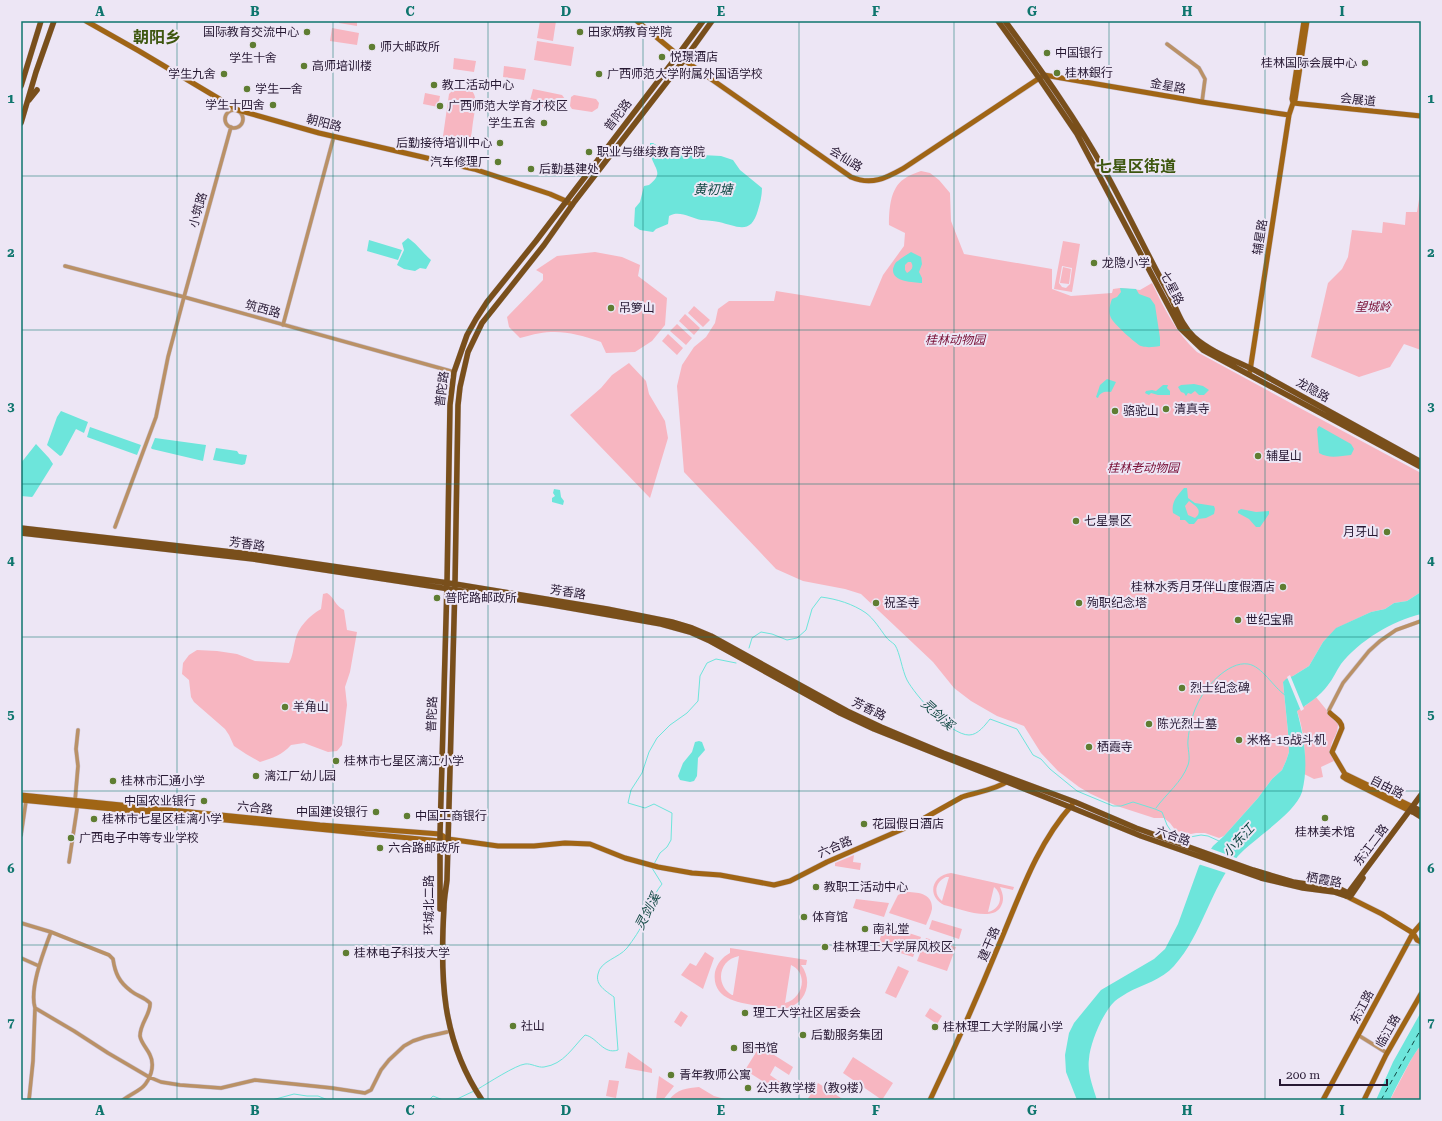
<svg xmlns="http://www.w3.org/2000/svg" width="1442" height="1121" viewBox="0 0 1442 1121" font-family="'Roboto Serif','Noto Sans SC',serif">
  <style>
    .green { fill: #f7b6c1; fill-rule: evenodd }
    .water { fill: #6de5db; fill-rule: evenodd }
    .pier { fill: #ede6f5 }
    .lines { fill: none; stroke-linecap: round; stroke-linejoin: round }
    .stream { stroke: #6de5db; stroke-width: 1 }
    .ferry { stroke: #114844; stroke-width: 1; stroke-dasharray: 5 4; stroke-linecap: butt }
    .street-casing { stroke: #c9c1d2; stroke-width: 4.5 }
    .secondary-casing { stroke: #c9c1d2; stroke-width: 6 }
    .primary-casing { stroke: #c9c1d2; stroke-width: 6 }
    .street { stroke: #ba9166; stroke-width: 3.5 }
    .secondary { stroke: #a06515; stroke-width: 5 }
    .primary { stroke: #794f1b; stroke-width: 5.5 }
    .grid { fill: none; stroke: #0f766e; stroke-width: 1; stroke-opacity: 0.55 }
    .poi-dot { fill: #5f7d32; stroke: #ede6f5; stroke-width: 1.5 }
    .labels { text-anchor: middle; stroke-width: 4; stroke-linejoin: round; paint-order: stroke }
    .poi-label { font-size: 12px; fill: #271933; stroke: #ede6f5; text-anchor: start }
    .street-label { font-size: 12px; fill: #271933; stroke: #ede6f5 }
    .park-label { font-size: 12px; font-style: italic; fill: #770c33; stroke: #ede6f5 }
    .water-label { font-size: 13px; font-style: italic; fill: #114844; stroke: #ede6f5 }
    .district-label { font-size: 16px; font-weight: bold; fill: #3d560e; stroke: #ede6f5 }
    .neatline { fill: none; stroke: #0f766e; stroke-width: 1.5 }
    .grid-label { font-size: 13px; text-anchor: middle; font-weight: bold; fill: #0f766e }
  </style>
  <rect width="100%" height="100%" fill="#ede6f5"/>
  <path class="green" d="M339 21H357V26L339 23Z
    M540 21H556L553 41 537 38Z
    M332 28 359 33 357 45 330 41Z
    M537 41 574 47 571 66 534 60Z
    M454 58 476 61 474 72 453 69Z
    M504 66 526 69 524 80 503 77Z
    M459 87C482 87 475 107 473 122 472 128 472 138 468 143 465 148 460 149 455 149L446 145 443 136 449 94 455 88Z
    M533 89 562 95 565 99C566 115 539 106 529 104Z
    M425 93 440 96 438 107 423 104Z
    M574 95 596 99 599 103 598 108 592 112 572 109 570 106 571 97Z
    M921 171 930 173 939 180 950 193 951 221 964 254 1052 269V289L1071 296 1112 293 1113 289 1120 288 1140 290 1152 283C1164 308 1176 333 1197 352L1298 407 1421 473V592L1407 601 1394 603 1385 609 1371 612 1337 628 1323 642 1309 666 1293 676 1305 706 1316 697 1338 724C1338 741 1324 741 1336 760L1321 767 1323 777 1314 779 1304 774C1306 753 1304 731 1297 711 1293 701 1288 692 1283 682L1288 732 1289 752 1286 761 1282 770 1272 779 1258 798 1224 836 1219 838 1205 833H1196L1191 834 1176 831 1170 823 1164 818H1154L1117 806 1091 794 1079 787 1058 771 1041 753 1024 726 997 716 971 701 954 688 933 662 861 594 845 589 803 581 776 569 684 472 677 386 682 365 694 347 706 337 715 323 718 309 729 301H774L776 291 870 306 883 275 904 246 905 233 889 225C889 210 890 188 904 179 909 175 916 173 921 171Z
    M1421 187V350L1404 344 1390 367 1359 377 1311 357 1328 283 1342 269 1348 257 1352 230 1382 233 1383 222 1405 225 1406 212H1417Z
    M1063 241 1080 244 1072 292 1054 289ZM1062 266 1072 268 1070 284 1066 288 1062 287 1059 283Z
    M595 252 622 257 640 265 638 276 667 298 665 325 652 341 635 352 606 353 601 342C570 331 552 328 520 338L509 327 507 317 543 280V274L536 270 557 256Z
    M1063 267 1071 269 1069 284 1060 283Z
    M694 306 710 320 703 327 688 313Z
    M685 314 700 328 694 335 679 321Z
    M677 324 692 338 686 345 670 331Z
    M668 334 683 348 677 355 662 341Z
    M629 363 646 381 649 394 665 421 668 438 650 498 570 415 601 388 612 375Z
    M327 593C335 598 335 606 344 610L347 630 357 632 350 672 345 687 347 705 342 745 337 751 328 752 304 743 291 745C282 755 273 758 260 762L246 754 234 746 229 735 225 729 194 702 191 697 189 680 182 674 183 663 189 655 197 650 217 651 237 654 255 661 289 663C293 656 293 649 295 641 298 627 309 616 321 609L323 594Z
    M854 855 853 862 861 863 860 870 835 866V863Z
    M951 873 1014 887 1013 890 1000 887C1003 894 1005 900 1000 908 990 922 958 908 944 905 926 896 932 875 951 873ZM946 877H949L942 901C933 894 935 882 946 877ZM994 887C1004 895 1001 909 988 912Z
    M905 892C917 892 933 893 932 909 931 914 928 920 926 925L889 913 898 895Z
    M856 899 889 903 884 917 853 908Z
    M932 920 962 929 959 939 929 929Z
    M884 925 921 937 913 957 878 946Z
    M926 938 956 947 947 971 917 961Z
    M730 948 807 960 806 965H801C813 980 807 1003 787 1008 778 1010 768 1007 760 1006 740 1003 711 1000 715 972 717 964 722 957 730 953ZM739 956 733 995H732C715 985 718 960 739 956ZM791 965C809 973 803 999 785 1003Z
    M705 952 714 958 703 989 681 975 690 963 696 966Z
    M898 966 909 971 896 998 885 993Z
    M930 1008 942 1016 937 1024 925 1016Z
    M681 1011 688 1016 681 1027 674 1022Z
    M1421 1045V1100H1390L1413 1056Z
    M760 1046 793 1067 789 1075 775 1066 770 1075 783 1084 778 1091 745 1070Z
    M628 1052 652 1069V1073L625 1068Z
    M853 1057 893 1083 882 1100 843 1073Z
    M659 1076 674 1086 663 1100H656Z
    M609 1080 619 1081 616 1098 606 1096Z
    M818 1083 844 1100H807Z
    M699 1087 714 1096 728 1100H669C677 1089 687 1088 699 1087Z"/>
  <path class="water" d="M650 143H653L669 153 681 150 702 155 721 156 733 160 740 170 762 188C762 196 760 203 758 210 751 236 737 226 719 222 713 221 707 220 701 220 690 218 680 210 669 216L668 224 656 229 653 232 640 230 634 226 635 208 640 202 644 186 649 185C664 173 655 170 651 156 650 152 650 148 650 143Z
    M408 238C416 243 424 254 431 260L426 269 420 268 415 271 404 269 397 265 404 250 402 243Z
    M369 240 402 250 398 260 367 251Z
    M911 252 921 257 922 264 919 272 922 278V283C913 282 892 282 893 269 894 266 895 262 898 261 902 257 907 255 911 252ZM908 262H911C914 267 912 270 907 273L905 270V265Z
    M1120 288 1136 289 1139 294 1150 298 1155 305 1160 338V346C1154 347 1147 348 1141 346 1136 344 1113 323 1111 318 1108 312 1110 304 1112 299L1117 297 1121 292Z
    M1107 379 1116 382 1111 392C1105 391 1100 392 1098 398L1096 397 1100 385Z
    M1194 384 1203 386 1209 390 1204 395H1199L1195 391 1191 394 1188 393 1186 396 1184 393 1181 392 1178 387 1181 385Z
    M1163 385H1168L1167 388 1170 391V395H1158L1151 393 1149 395 1145 393 1146 391 1152 390 1156 391Z
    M61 411 88 422 84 433 76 429 62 455 60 456 47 445 57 417Z
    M1319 426 1351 444 1354 449 1351 455C1340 456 1329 459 1319 453L1317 429Z
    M90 427 141 445 137 455 87 437Z
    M155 438 206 445 203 461 152 449 151 448Z
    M36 444 49 458 53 464 33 496 32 497 21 496V463Z
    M216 448 237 451 239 454 247 455 245 464 242 465 213 460Z
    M1184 488H1187L1188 498 1195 503 1214 506 1215 509 1214 514 1206 518 1198 519 1194 524H1189L1185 520H1180V517L1173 513C1171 502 1177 496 1184 488ZM1189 501C1194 505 1201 508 1198 515L1195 518 1188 515 1185 506Z
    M554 489 560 490 561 497 564 501 563 505 552 502V498L555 496 553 493Z
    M1241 509 1256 512 1269 511V514L1260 527H1256L1249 519 1238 513V511Z
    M1421 592V614C1392 621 1359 641 1341 664 1336 671 1333 679 1328 685 1320 696 1308 704 1297 711 1304 737 1309 765 1302 792 1295 814 1254 838 1238 856 1210 888 1203 934 1174 966 1162 980 1143 984 1127 993 1123 996 1118 998 1115 1001 1103 1012 1090 1043 1089 1059 1087 1072 1093 1087 1097 1100H1077L1066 1072 1065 1055 1069 1033 1074 1023 1101 990 1154 959 1165 949 1178 924 1199 866 1213 846 1224 836 1258 798 1272 779 1282 770 1286 761 1289 752 1288 732 1283 682 1286 679 1293 676 1309 666 1323 642 1336 628 1371 612 1385 609 1394 603 1407 601Z
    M699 741 702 742 705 750 698 758 697 776 694 781 690 782 680 780 678 776 683 763 692 752 695 742Z
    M1421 1012V1046C1416 1048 1394 1091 1390 1100H1376L1393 1062Z"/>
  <path class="pier" d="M1290 675 1304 709 1301 711 1287 677Z
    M1209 848 1239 859 1229 874 1198 864Z"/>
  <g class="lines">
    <path class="stream" d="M749 648 752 638 761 632 772 634 787 640 797 638 806 630 812 609 821 597C837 599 853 604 866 613 874 619 880 629 886 637 888 640 892 642 895 645 900 653 902 670 907 680 915 695 950 735 969 735 978 735 985 725 990 719L1017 729 1033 755 1041 759 1050 769 1077 791 1113 806H1121L1133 802 1155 809 1162 812 1167 825 1171 831 1174 833 1190 837 1201 835 1208 836 1219 841
      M1156 808C1166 794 1182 782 1188 765 1191 757 1187 748 1188 740 1189 729 1192 715 1197 705 1204 688 1228 661 1248 664 1262 666 1273 687 1285 695
      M654 864 660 853 667 847 671 840 672 813 654 804 645 808 628 803 631 790 642 773 649 752 657 738 670 725 687 713 698 701 700 676 707 663 716 659 736 663
      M478 1089C488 1083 516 1065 525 1064 531 1063 538 1068 544 1067 564 1064 572 1048 585 1035 597 1037 603 1055 618 1050L614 997C606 991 595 985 598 974 600 961 619 958 627 948 633 940 641 929 644 920 650 907 653 895 662 884L652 868
      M272 1100 294 1094 307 1096H318L328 1100
      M429 1100 433 1096 443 1100
      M455 1100 474 1091"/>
    <path class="ferry" d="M1381 1100 1421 1029"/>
    <g class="street-casing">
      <path id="street" d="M1167 44 1199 68 1205 79 1202 102
        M225 119a9 9 0 1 1 18 0a9 9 0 1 1-18 0Z
        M65 266 184 297 454 372
        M283 325 334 136
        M115 527 156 417 168 357 184 297 231 127
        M1330 713 1329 710 1343 683 1369 651 1380 641 1396 630 1421 621
        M21 835 26 801
        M69 862 77 809 75 801 78 766 76 749 78 730
        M21 923 51 932 109 955 113 959C115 973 119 982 131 991 137 996 144 997 150 1003 151 1014 140 1023 140 1036 141 1043 147 1048 150 1055 153 1061 153 1066 151 1073 145 1091 136 1090 123 1100
        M51 932C44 951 29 988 35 1008L74 1031 108 1053 149 1077 161 1082 180 1085 221 1088 255 1080 332 1088 365 1093 371 1090 381 1070 389 1060 404 1046 413 1041 425 1037 447 1032
        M21 958 39 966
        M1358 1035 1387 1053
        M29 1100 33 1061 35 1008"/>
    </g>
    <g class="secondary-casing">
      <path id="secondary" d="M86 21 139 51 238 110 319 133 474 169 550 194 566 201 572 205
        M637 21 684 60 851 177C872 186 886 178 904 168L1044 75 1202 102 1289 115
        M1293 103 1421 116
        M1293 103 1292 99 1304 21
        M1250 371 1289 115 1293 103 1295 100 1307 21
        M1330 713C1335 718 1342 721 1342 728L1332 752 1345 774
        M1345 774 1343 777 1346 779 1412 812
        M1345 774 1413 807
        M21 795 320 825 440 834 448 839
        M21 800 440 841 448 839 498 846H534L565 843 590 844 625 858 658 867 692 873 720 875 774 885 790 881 827 862 912 825 962 797C977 792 995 790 1008 781
        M1346 896 1382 914 1413 933 1417 940 1421 942
        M930 1100C954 1050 977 998 998 947 1019 898 1036 845 1072 805
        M1323 1100 1413 933 1421 924
        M1364 1100 1386 1055 1421 994"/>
    </g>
    <g class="primary-casing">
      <path id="primary" d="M998 21 1039 78 1077 134 1180 328 1203 350 1421 467
        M1005 21C1041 70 1077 120 1106 173 1128 213 1147 254 1169 294 1177 309 1181 325 1194 337 1212 353 1237 361 1258 372 1312 402 1367 432 1421 462
        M21 86 41 21
        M29 100 37 90
        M21 123 36 72 54 21
        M21 528 241 553 455 584 607 609 672 622 692 628 711 636 847 711 881 727 943 753 1075 802 1136 828 1253 870 1293 882 1340 889 1348 893
        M21 533 253 559 547 604 661 624 690 632 710 641 840 713 874 729 1070 807 1141 836 1261 878 1303 888 1334 892 1346 896 1421 795
        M1413 807 1421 811
        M1413 812 1421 817
        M1350 897 1363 878
        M440 909V834L447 584 450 405 454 372 467 335 476 319 487 302 536 241 678 55 703 21
        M482 1100C441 1039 440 977 444 907 444 898 446 889 447 880L455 584 458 405 460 387 468 352 482 323 494 308 544 245 575 201 684 60 712 21"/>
    </g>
    <use href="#street" class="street"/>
    <use href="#secondary" class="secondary"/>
    <use href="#primary" class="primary"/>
  </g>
  <path class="grid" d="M177 21V1100M333 21V1100M488 21V1100M643 21V1100M799 21V1100M954 21V1100M1109 21V1100M1265 21V1100M21 176H1421M21 330H1421M21 484H1421M21 637H1421M21 791H1421M21 945H1421"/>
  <g class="poi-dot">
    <circle cx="307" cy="32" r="4"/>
    <circle cx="580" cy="32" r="4"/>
    <circle cx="253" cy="45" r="4"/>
    <circle cx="372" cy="47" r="4"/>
    <circle cx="1047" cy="53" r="4"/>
    <circle cx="662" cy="57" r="4"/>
    <circle cx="1365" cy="63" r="4"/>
    <circle cx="304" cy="66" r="4"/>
    <circle cx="1057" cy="73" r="4"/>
    <circle cx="224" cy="74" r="4"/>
    <circle cx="599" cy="74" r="4"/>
    <circle cx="434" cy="85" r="4"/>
    <circle cx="247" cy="89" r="4"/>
    <circle cx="273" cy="105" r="4"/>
    <circle cx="440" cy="106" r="4"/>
    <circle cx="544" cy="123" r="4"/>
    <circle cx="500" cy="143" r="4"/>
    <circle cx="589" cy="152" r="4"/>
    <circle cx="498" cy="162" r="4"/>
    <circle cx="531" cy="169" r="4"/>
    <circle cx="1094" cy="263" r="4"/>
    <circle cx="611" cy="308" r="4"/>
    <circle cx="1166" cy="409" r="4"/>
    <circle cx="1115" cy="411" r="4"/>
    <circle cx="1258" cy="456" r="4"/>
    <circle cx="1076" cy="521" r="4"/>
    <circle cx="1387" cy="532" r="4"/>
    <circle cx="1283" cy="587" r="4"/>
    <circle cx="437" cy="598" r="4"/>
    <circle cx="876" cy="603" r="4"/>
    <circle cx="1079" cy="603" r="4"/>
    <circle cx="1238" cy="620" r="4"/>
    <circle cx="1182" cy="688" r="4"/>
    <circle cx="285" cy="707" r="4"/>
    <circle cx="1149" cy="724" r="4"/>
    <circle cx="1239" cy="740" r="4"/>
    <circle cx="1089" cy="747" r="4"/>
    <circle cx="336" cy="761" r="4"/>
    <circle cx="256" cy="776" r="4"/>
    <circle cx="113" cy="781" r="4"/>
    <circle cx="204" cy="801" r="4"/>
    <circle cx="376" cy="812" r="4"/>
    <circle cx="407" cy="816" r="4"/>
    <circle cx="1325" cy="818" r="4"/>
    <circle cx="94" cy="819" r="4"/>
    <circle cx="864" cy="824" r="4"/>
    <circle cx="71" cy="838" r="4"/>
    <circle cx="380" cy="848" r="4"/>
    <circle cx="816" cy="887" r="4"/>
    <circle cx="804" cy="917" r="4"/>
    <circle cx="865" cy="929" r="4"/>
    <circle cx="825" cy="947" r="4"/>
    <circle cx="346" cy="953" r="4"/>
    <circle cx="745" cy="1013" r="4"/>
    <circle cx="513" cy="1026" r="4"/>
    <circle cx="935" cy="1027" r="4"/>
    <circle cx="803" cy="1035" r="4"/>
    <circle cx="734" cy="1048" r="4"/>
    <circle cx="671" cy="1075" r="4"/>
    <circle cx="748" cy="1088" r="4"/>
  </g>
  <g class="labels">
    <g class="poi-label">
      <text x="299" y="36" text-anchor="end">国际教育交流中心</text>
      <text x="588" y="36">田家炳教育学院</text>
      <text x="380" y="51">师大邮政所</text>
      <text x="1055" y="57">中国银行</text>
      <text x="670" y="61">悦璟酒店</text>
      <text x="253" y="62" text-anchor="middle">学生十舍</text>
      <text x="1357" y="67" text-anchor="end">桂林国际会展中心</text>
      <text x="312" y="70">高师培训楼</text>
      <text x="1065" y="77">桂林銀行</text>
      <text x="216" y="78" text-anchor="end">学生九舍</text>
      <text x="607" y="78">广西师范大学附属外国语学校</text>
      <text x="442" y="89">教工活动中心</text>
      <text x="255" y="93">学生一舍</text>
      <text x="265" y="109" text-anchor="end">学生十四舍</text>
      <text x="448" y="110">广西师范大学育才校区</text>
      <text x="536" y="127" text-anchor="end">学生五舍</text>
      <text x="492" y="147" text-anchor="end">后勤接待培训中心</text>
      <text x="597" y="156">职业与继续教育学院</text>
      <text x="490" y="166" text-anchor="end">汽车修理厂</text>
      <text x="539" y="173">后勤基建处</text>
      <text x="1102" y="267">龙隐小学</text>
      <text x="619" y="312">吊箩山</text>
      <text x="1174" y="413">清真寺</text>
      <text x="1123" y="415">骆驼山</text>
      <text x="1266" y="460">辅星山</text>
      <text x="1084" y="525">七星景区</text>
      <text x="1379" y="536" text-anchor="end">月牙山</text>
      <text x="1275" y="591" text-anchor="end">桂林水秀月牙伴山度假酒店</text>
      <text x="445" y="602">普陀路邮政所</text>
      <text x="884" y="607">祝圣寺</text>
      <text x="1087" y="607">殉职纪念塔</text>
      <text x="1246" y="624">世纪宝鼎</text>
      <text x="1190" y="692">烈士纪念碑</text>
      <text x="293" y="711">羊角山</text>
      <text x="1157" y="728">陈光烈士墓</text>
      <text x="1247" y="744">米格-15战斗机</text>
      <text x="1097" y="751">栖霞寺</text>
      <text x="344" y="765">桂林市七星区漓江小学</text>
      <text x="264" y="780">漓江厂幼儿园</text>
      <text x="121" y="785">桂林市汇通小学</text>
      <text x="196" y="805" text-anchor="end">中国农业银行</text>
      <text x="368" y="816" text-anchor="end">中国建设银行</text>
      <text x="415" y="820">中国工商银行</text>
      <text x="102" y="823">桂林市七星区桂漓小学</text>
      <text x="872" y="828">花园假日酒店</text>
      <text x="1325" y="836" text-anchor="middle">桂林美术馆</text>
      <text x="79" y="842">广西电子中等专业学校</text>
      <text x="388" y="852">六合路邮政所</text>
      <text x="824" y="891">教职工活动中心</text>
      <text x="812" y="921">体育馆</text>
      <text x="873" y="933">南礼堂</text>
      <text x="833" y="951">桂林理工大学屏风校区</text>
      <text x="354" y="957">桂林电子科技大学</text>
      <text x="753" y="1017">理工大学社区居委会</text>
      <text x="521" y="1030">社山</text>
      <text x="943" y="1031">桂林理工大学附属小学</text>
      <text x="811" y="1039">后勤服务集团</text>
      <text x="742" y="1052">图书馆</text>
      <text x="679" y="1079">青年教师公寓</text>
      <text x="756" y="1092">公共教学楼（教9楼）</text>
    </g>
    <g class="street-label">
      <text transform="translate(1168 86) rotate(10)" y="4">金星路</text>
      <text transform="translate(1358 100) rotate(6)" y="4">会展道</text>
      <text transform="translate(618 115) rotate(-52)" y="4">普陀路</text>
      <text transform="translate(324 123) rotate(14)" y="4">朝阳路</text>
      <text transform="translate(846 159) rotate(32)" y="4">会仙路</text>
      <text transform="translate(198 210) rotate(-74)" y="4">小筑路</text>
      <text transform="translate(1260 237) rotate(-81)" y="4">辅星路</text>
      <text transform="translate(1172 288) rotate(63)" y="4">七星路</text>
      <text transform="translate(263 309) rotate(15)" y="4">筑西路</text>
      <text transform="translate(442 389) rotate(-83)" y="4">普陀路</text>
      <text transform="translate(1313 390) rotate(29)" y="4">龙隐路</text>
      <text transform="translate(247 544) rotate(8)" y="4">芳香路</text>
      <text transform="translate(568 592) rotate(9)" y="4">芳香路</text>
      <text transform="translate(869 709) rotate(26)" y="4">芳香路</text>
      <text transform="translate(432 714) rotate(-88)" y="4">普陀路</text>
      <text transform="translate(1387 787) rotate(27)" y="4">自由路</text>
      <text transform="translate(255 808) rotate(6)" y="4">六合路</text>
      <text transform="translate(1173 836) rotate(19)" y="4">六合路</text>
      <text transform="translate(1371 845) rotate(-53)" y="4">东江二路</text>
      <text transform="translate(835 847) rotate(-23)" y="4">六合路</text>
      <text transform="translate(1324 880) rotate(10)" y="4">栖霞路</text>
      <text transform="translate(429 905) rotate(-90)" y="4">环城北二路</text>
      <text transform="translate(989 944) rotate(-67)" y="4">建干路</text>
      <text transform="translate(1362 1007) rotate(-62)" y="4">东江路</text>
      <text transform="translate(1388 1031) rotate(-60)" y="4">临江路</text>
    </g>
    <g class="park-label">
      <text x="1373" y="311">望城岭</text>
      <text x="955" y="344">桂林动物园</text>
      <text x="1143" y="472">桂林老动物园</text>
    </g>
    <g class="water-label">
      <text x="713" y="194">黄初塘</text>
      <text transform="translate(938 714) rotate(42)" y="5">灵剑溪</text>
      <text transform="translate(1238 840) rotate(-47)" y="5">小东江</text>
      <text transform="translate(647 911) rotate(-63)" y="5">灵剑溪</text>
    </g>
    <g class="district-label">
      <text x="157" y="43">朝阳乡</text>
      <text x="1136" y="172">七星区街道</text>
    </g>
  </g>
  <rect width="1442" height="1121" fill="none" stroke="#ede6f5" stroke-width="44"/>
  <path d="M1280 1079v6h107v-6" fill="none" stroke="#271933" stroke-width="2"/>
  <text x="1286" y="1079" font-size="12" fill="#271933" stroke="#ede6f5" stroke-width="3" paint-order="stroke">200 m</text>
  <rect x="22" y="22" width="1398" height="1077" class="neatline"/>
  <g class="grid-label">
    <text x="100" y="16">A</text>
    <text x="255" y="16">B</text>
    <text x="410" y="16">C</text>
    <text x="566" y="16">D</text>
    <text x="721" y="16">E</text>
    <text x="876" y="16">F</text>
    <text x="1032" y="16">G</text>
    <text x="1187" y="16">H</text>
    <text x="1342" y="16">I</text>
    <text x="11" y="103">1</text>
    <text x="1431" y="103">1</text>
    <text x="11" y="257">2</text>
    <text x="1431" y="257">2</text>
    <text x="11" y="411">3</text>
    <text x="1431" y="411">3</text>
    <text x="11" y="565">4</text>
    <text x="1431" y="565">4</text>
    <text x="11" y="719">5</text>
    <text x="1431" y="719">5</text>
    <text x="11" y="873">6</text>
    <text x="1431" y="873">6</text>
    <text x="11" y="1027">7</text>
    <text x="1431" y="1027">7</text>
    <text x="100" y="1115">A</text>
    <text x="255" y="1115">B</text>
    <text x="410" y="1115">C</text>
    <text x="566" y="1115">D</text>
    <text x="721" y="1115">E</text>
    <text x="876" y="1115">F</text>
    <text x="1032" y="1115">G</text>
    <text x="1187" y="1115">H</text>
    <text x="1342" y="1115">I</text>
  </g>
</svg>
